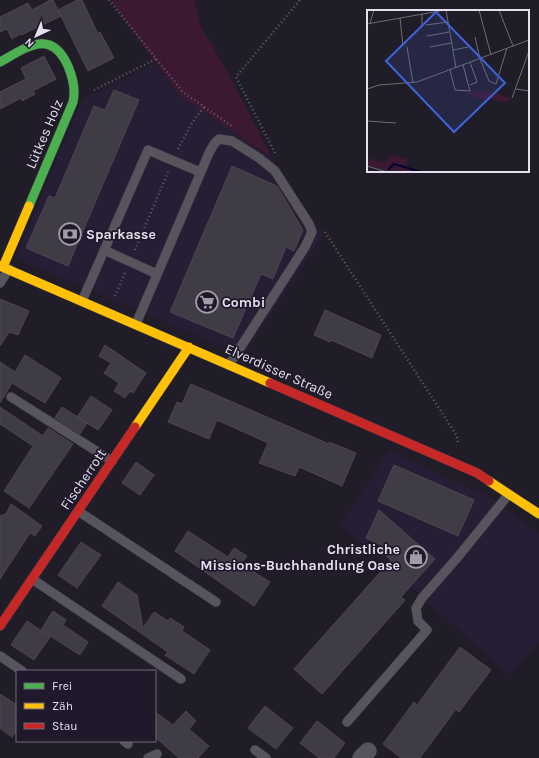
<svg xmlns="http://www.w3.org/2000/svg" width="539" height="758" viewBox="0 0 539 758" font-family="Karla,sans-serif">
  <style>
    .built { fill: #261e34 }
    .green { fill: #3b1933 }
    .building { fill: #403c45; stroke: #4b4650 }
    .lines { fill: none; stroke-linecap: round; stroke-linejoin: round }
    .lane-casing { stroke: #3a3840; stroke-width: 10 }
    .street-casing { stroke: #3a3840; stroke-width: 18 }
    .fast-casing { stroke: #3a3840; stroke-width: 10 }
    .slow-casing { stroke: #3a3840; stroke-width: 10 }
    .jam-casing { stroke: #3a3840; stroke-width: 10 }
    .path { stroke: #615e65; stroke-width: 2.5; stroke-dasharray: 1 3; stroke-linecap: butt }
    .lane { stroke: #58545e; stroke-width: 9 }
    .street { stroke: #58545e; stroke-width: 17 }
    .fast { stroke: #4caf50; stroke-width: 9 }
    .slow { stroke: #ffc107; stroke-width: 9 }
    .jam { stroke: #c62828; stroke-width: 9 }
    .labels { text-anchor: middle; stroke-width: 3.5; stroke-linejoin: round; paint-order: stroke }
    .street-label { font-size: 14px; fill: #e4e0ed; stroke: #20192c }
    .poi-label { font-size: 14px; font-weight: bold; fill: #e4e0ed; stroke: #20192c; text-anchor: start }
    .inset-river { fill: none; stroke: #03032e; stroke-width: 2 }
    .inset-road { fill: none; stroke: #6f6b77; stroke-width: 1 }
    .view { fill: #3b64db; fill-opacity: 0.15; stroke: #3b64db; stroke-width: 2 }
    .inset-edge { fill: none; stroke: #e4e0ed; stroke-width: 2 }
  </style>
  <rect width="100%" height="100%" fill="#211d28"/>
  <path class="built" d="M155 63 179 95 272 158 323 235 244 355 15 258 82 100Z
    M389 450 489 497 539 533V643L510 675 341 525Z"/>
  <path class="green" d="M110 0H194L201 27 227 71 272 158 179 95Z"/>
  <path class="building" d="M50 0H53L58 10 77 0H82L98 34 100 32 114 58 88 71 58 10 61 16 21 35 20 34 12 39 7 29 0 32V17L28 3 32 10Z
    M44 56 56 79 33 91 35 94 22 101 21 98 0 109V92L26 79 21 68Z
    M114 90 139 100 68 266 26 248 49 196 55 198 94 106 105 110Z
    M232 166 277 186 303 230 294 251 286 247 273 279 261 274 233 338 170 312Z
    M0 299 29 311 18 335 9 332 0 346Z
    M325 310 381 335 372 358 331 340 330 342 314 335Z
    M105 345 146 373 133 393 130 391 125 398 114 391 119 383 104 373 111 363 99 356Z
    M25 355 61 378 45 403 12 383 0 403V362L15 372Z
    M191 384 329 444V442L356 453 342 486 299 467 295 476 259 463 268 443 217 420 209 439 168 422 177 402 182 404Z
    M91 396 112 410 98 430 77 417Z
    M0 407 43 436 48 428 73 444 29 508 4 491 33 446 0 424Z
    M62 407 87 423 80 434 55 418Z
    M136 462 154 475 140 495 122 483Z
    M394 465 474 500 458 536 378 501Z
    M11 504 42 526 35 536 30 533 0 579V516L6 514Z
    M379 510 435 559 401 597 405 600 322 694 294 669 391 560 385 555 390 549 366 538Z
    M188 531 228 557 234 548 247 556 241 564 270 582 254 606 175 551Z
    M81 542 101 555 77 588 58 575Z
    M118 582 137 595 143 628 154 612 168 621 170 618 184 627 182 631 210 650 194 674 165 655 168 652 102 606Z
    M53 611 66 620 63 625 88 642 80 655 41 630Z
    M27 621 50 637 34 660 11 645Z
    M460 647 491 670 459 712 456 709 420 758H401L383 744 414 702 417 705Z
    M0 694 17 705V730L12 737 0 728Z
    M265 706 293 728 276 749 248 728Z
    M186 711 196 721 189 729 209 746 198 758H179L155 737V712L173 725Z
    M317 721 345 743 334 758H319L300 743Z"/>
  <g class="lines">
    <g class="lane-casing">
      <path id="lane" d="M104 250 157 274
        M0 283 9 269
        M82 301 148 150 200 172
        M136 324 209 153 214 144 219 139 232 141 259 158 275 171 309 224 312 232 305 247 229 365
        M11 397 112 461
        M78 511 216 602
        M32 579 181 679
        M0 656 22 671
        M347 722 427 630 418 621 416 608 422 598 457 558 509 494
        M124 741 128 744
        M255 750 266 758
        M148 758 157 754"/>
    </g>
    <g class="street-casing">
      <path id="street" d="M361 758 368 751"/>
    </g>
    <g class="fast-casing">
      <path id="fast" d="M0 62C27 47 51 28 68 66 73 78 76 89 73 102L29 206"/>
    </g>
    <g class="slow-casing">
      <path id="slow" d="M0 266 270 383
        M3 267 29 206
        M135 427 189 347
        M489 481 539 514"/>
    </g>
    <g class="jam-casing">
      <path id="jam" d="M270 383 477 473 489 481
        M0 626 135 427"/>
    </g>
    <path class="path" d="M109 0 183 92 233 127
      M94 90 156 59
      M178 149 192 123 204 107
      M275 153 236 77 300 0
      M325 232 457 436 458 444
      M135 250 168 172
      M115 296 125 273"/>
    <use href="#lane" class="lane"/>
    <use href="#street" class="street"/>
    <use href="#fast" class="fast"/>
    <use href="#slow" class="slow"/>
    <use href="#jam" class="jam"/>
  </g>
  <defs>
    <g id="bank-ring" transform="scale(1.15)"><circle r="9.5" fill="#20192c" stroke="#a09ca8" stroke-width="1.5"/><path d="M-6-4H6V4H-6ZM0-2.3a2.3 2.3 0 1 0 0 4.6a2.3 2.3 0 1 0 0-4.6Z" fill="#a09ca8"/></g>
    <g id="supermarket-ring" transform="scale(1.15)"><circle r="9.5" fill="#20192c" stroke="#a09ca8" stroke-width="1.5"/><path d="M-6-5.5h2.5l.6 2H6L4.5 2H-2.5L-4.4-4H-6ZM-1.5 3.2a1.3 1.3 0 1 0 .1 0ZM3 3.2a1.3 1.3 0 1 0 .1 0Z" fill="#a09ca8"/></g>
    <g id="shop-ring" transform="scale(1.15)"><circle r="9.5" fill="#20192c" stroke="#a09ca8" stroke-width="1.5"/><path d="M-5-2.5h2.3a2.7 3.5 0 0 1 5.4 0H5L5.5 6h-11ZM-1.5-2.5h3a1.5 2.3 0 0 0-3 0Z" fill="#a09ca8"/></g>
  </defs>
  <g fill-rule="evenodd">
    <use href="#bank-ring" x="70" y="234"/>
    <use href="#supermarket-ring" x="207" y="302"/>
    <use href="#shop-ring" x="416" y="557"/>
  </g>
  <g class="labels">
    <g class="street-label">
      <text transform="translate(44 134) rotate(-67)" y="5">Lütkes Holz</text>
      <text transform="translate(279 371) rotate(24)" y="5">Elverdisser Straße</text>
      <text transform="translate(83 479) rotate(-56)" y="5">Fischerrott</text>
    </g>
    <g class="poi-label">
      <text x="86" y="239">Sparkasse</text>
      <text x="222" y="307">Combi</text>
      <text x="400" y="554" text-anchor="end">Christliche<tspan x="400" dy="16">Missions-Buchhandlung Oase</tspan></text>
    </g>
  </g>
  <g transform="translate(367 10)">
    <rect width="162" height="162" fill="#211d28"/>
    <path d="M112 81 129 83 144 89 137 92 123 89 121 92 98 83ZM22 145 40 149 39 157 57 162H23L0 155V148L19 153Z" fill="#3b1933"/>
    <path class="inset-river" d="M21 160 27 154 54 162M128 162H143"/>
    <path class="inset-road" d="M79 0 89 58M112 0 124 45M132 0 146 36M33 8 36 36M3 13 7 0M0 14 78 0M59 15 81 12M55 17V4M60 26 82 22M108 27 113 49M40 37 46 73M63 37 84 33M86 40 101 37M113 49 122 71 129 74 140 38M103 52 110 72 103 75M83 60 88 80 103 81 96 55M0 79 12 75 50 72 162 30M149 79 162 81M145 88 162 41M0 111 29 113M0 156 20 162"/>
    <path class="view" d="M69 2 138 73 87 122 19 51Z"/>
    <rect width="162" height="162" class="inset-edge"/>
  </g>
  <rect x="16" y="670" width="140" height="72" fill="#20192c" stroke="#6e6979"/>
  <rect x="24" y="683" width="20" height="6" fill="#4caf50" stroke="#6e6979"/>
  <text x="52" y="690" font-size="12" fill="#e4e0ed">Frei</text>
  <rect x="24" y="703" width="20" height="6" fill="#ffc107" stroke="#6e6979"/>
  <text x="52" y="710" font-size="12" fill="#e4e0ed">Zäh</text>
  <rect x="24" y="723" width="20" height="6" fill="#c62828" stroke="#6e6979"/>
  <text x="52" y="730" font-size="12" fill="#e4e0ed">Stau</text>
  <g transform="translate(36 36) rotate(224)" stroke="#20192c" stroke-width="3" paint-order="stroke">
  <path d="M0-3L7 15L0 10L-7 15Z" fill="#e4e0ed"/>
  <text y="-6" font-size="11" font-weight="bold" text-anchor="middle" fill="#e4e0ed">N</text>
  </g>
</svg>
